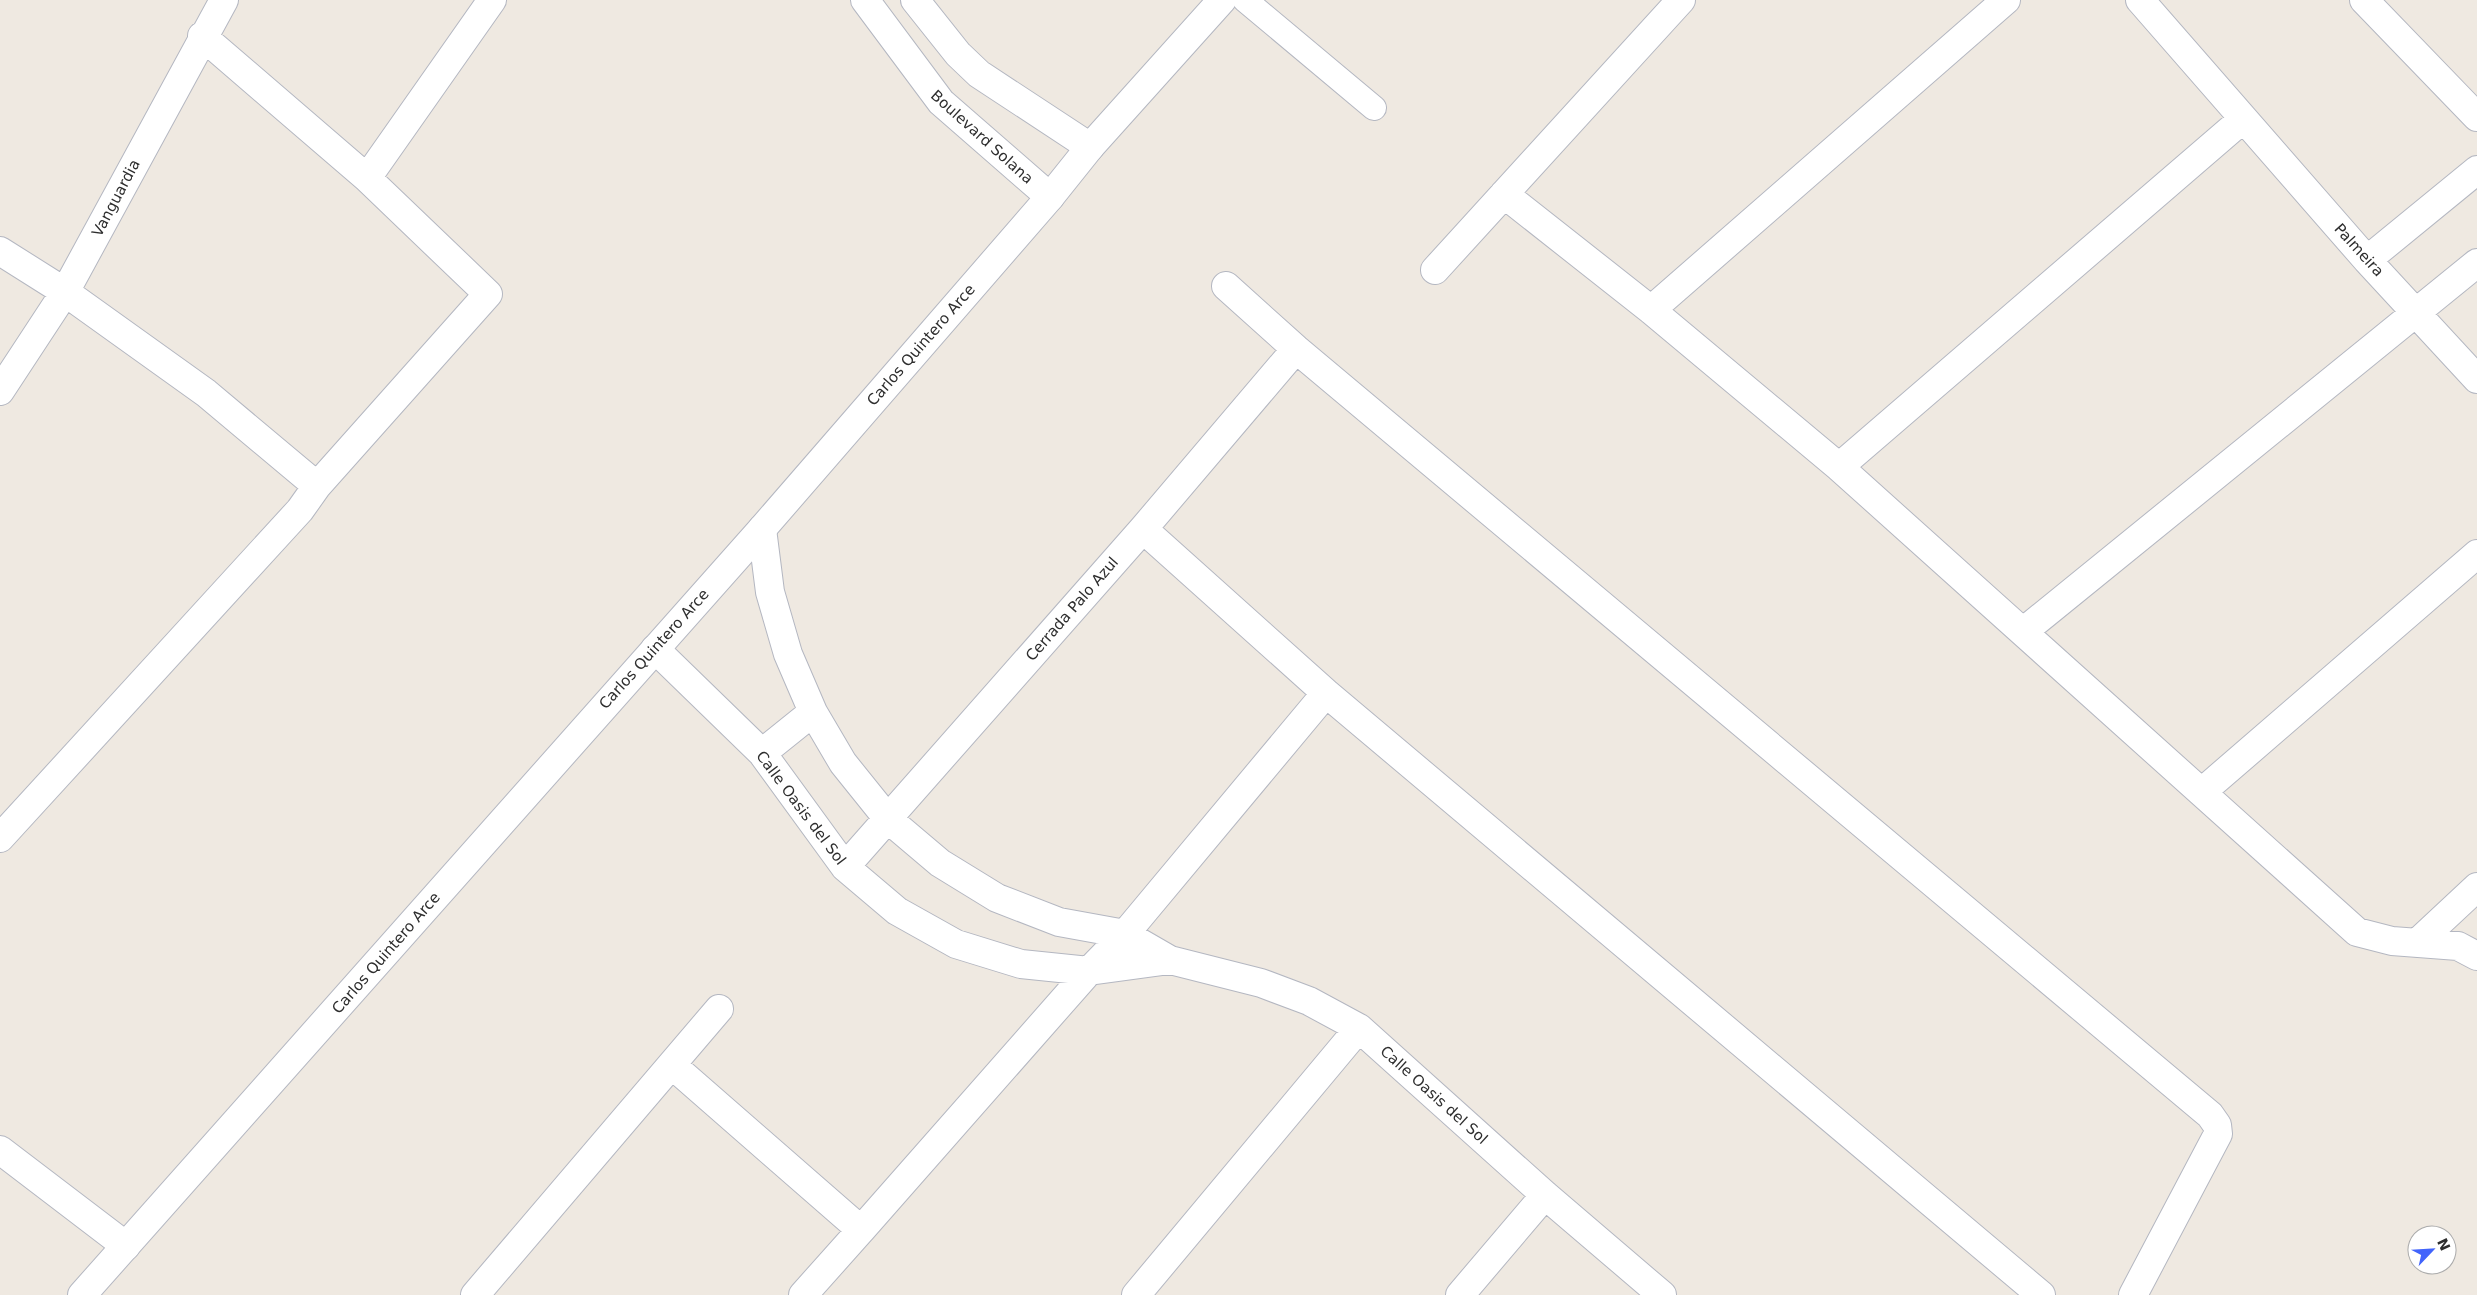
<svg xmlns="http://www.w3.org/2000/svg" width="2477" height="1295" viewBox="0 0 2477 1295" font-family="'DejaVu Sans',sans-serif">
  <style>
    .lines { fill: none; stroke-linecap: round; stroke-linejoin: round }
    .lane-casing { stroke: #b4b7c1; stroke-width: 26 }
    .street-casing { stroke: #b4b7c1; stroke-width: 30 }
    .secondary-casing { stroke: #b4b7c1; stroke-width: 30 }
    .lane { stroke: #fff; stroke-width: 24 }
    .street { stroke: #fff; stroke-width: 28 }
    .secondary { stroke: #fff; stroke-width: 28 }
    .labels { text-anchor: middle; stroke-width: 4.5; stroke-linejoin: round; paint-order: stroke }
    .street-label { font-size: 15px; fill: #2e2e2e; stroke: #fff }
  </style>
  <rect width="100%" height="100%" fill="#efe9e1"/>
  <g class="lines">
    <g class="lane-casing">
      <path id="lane" d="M1245 0 1374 108"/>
    </g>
    <g class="street-casing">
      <path id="street" d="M865 0 941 102 1050 197
        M915 0 958 54 979 74 1090 147
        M2140 0 2367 260 2477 379
        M2364 0 2477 117
        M202 36 367 178
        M1504 194 1651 310 1839 467 2357 932 2392 941 2458 946 2477 956
        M0 251 65 292 206 393 317 486 300 510 0 838
        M2367 260 2477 170
        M1435 270 1681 0
        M1226 286 1296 349 2210 1115 2217 1125 2218 1134 2133 1295
        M1651 310 2006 0
        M0 391 65 292 224 0
        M1839 467 2243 119
        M317 486 488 294 367 178 492 0
        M762 529 770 592 788 654 813 712 843 763 888 819 940 863 997 898 1059 922 1125 934 1170 960 1261 983 1309 1001 1359 1028 1545 1195 1662 1295
        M1143 529 1326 693 2041 1295
        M2024 631 2477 263
        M655 649 762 753 845 867 897 911 956 944 1021 964 1089 971 1170 960
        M762 753 813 712
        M2203 791 2477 554
        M845 867 1143 529 1296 349
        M2417 943 2477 887
        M672 1065 861 1230 803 1295
        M0 1150 126 1246
        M861 1230 1089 971 1125 934 1326 693
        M475 1295 719 1009
        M1136 1295 1359 1028
        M1460 1295 1545 1195"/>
    </g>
    <g class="secondary-casing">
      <path id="secondary" d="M82 1295 762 529 1050 197 1090 147 1222 0"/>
    </g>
    <use href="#lane" class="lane"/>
    <use href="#street" class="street"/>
    <use href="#secondary" class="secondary"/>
  </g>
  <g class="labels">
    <g class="street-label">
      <text transform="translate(982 137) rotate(42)" y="5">Boulevard Solana</text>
      <text transform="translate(116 198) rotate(-62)" y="5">Vanguardia</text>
      <text transform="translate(2359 250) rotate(48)" y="5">Palmeira</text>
      <text transform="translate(921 345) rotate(-49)" y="5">Carlos Quintero Arce</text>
      <text transform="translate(1072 609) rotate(-49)" y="5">Cerrada Palo Azul</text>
      <text transform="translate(654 649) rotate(-48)" y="5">Carlos Quintero Arce</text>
      <text transform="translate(801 808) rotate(53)" y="5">Calle Oasis del Sol</text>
      <text transform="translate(386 953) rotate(-49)" y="5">Carlos Quintero Arce</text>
      <text transform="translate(1434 1095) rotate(42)" y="5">Calle Oasis del Sol</text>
    </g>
  </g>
  <g transform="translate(2432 1250) rotate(65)"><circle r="24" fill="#ffffff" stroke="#ababab"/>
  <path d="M0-4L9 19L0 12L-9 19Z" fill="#4264fb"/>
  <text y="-8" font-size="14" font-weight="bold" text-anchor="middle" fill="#2e2e2e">N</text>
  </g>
</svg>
